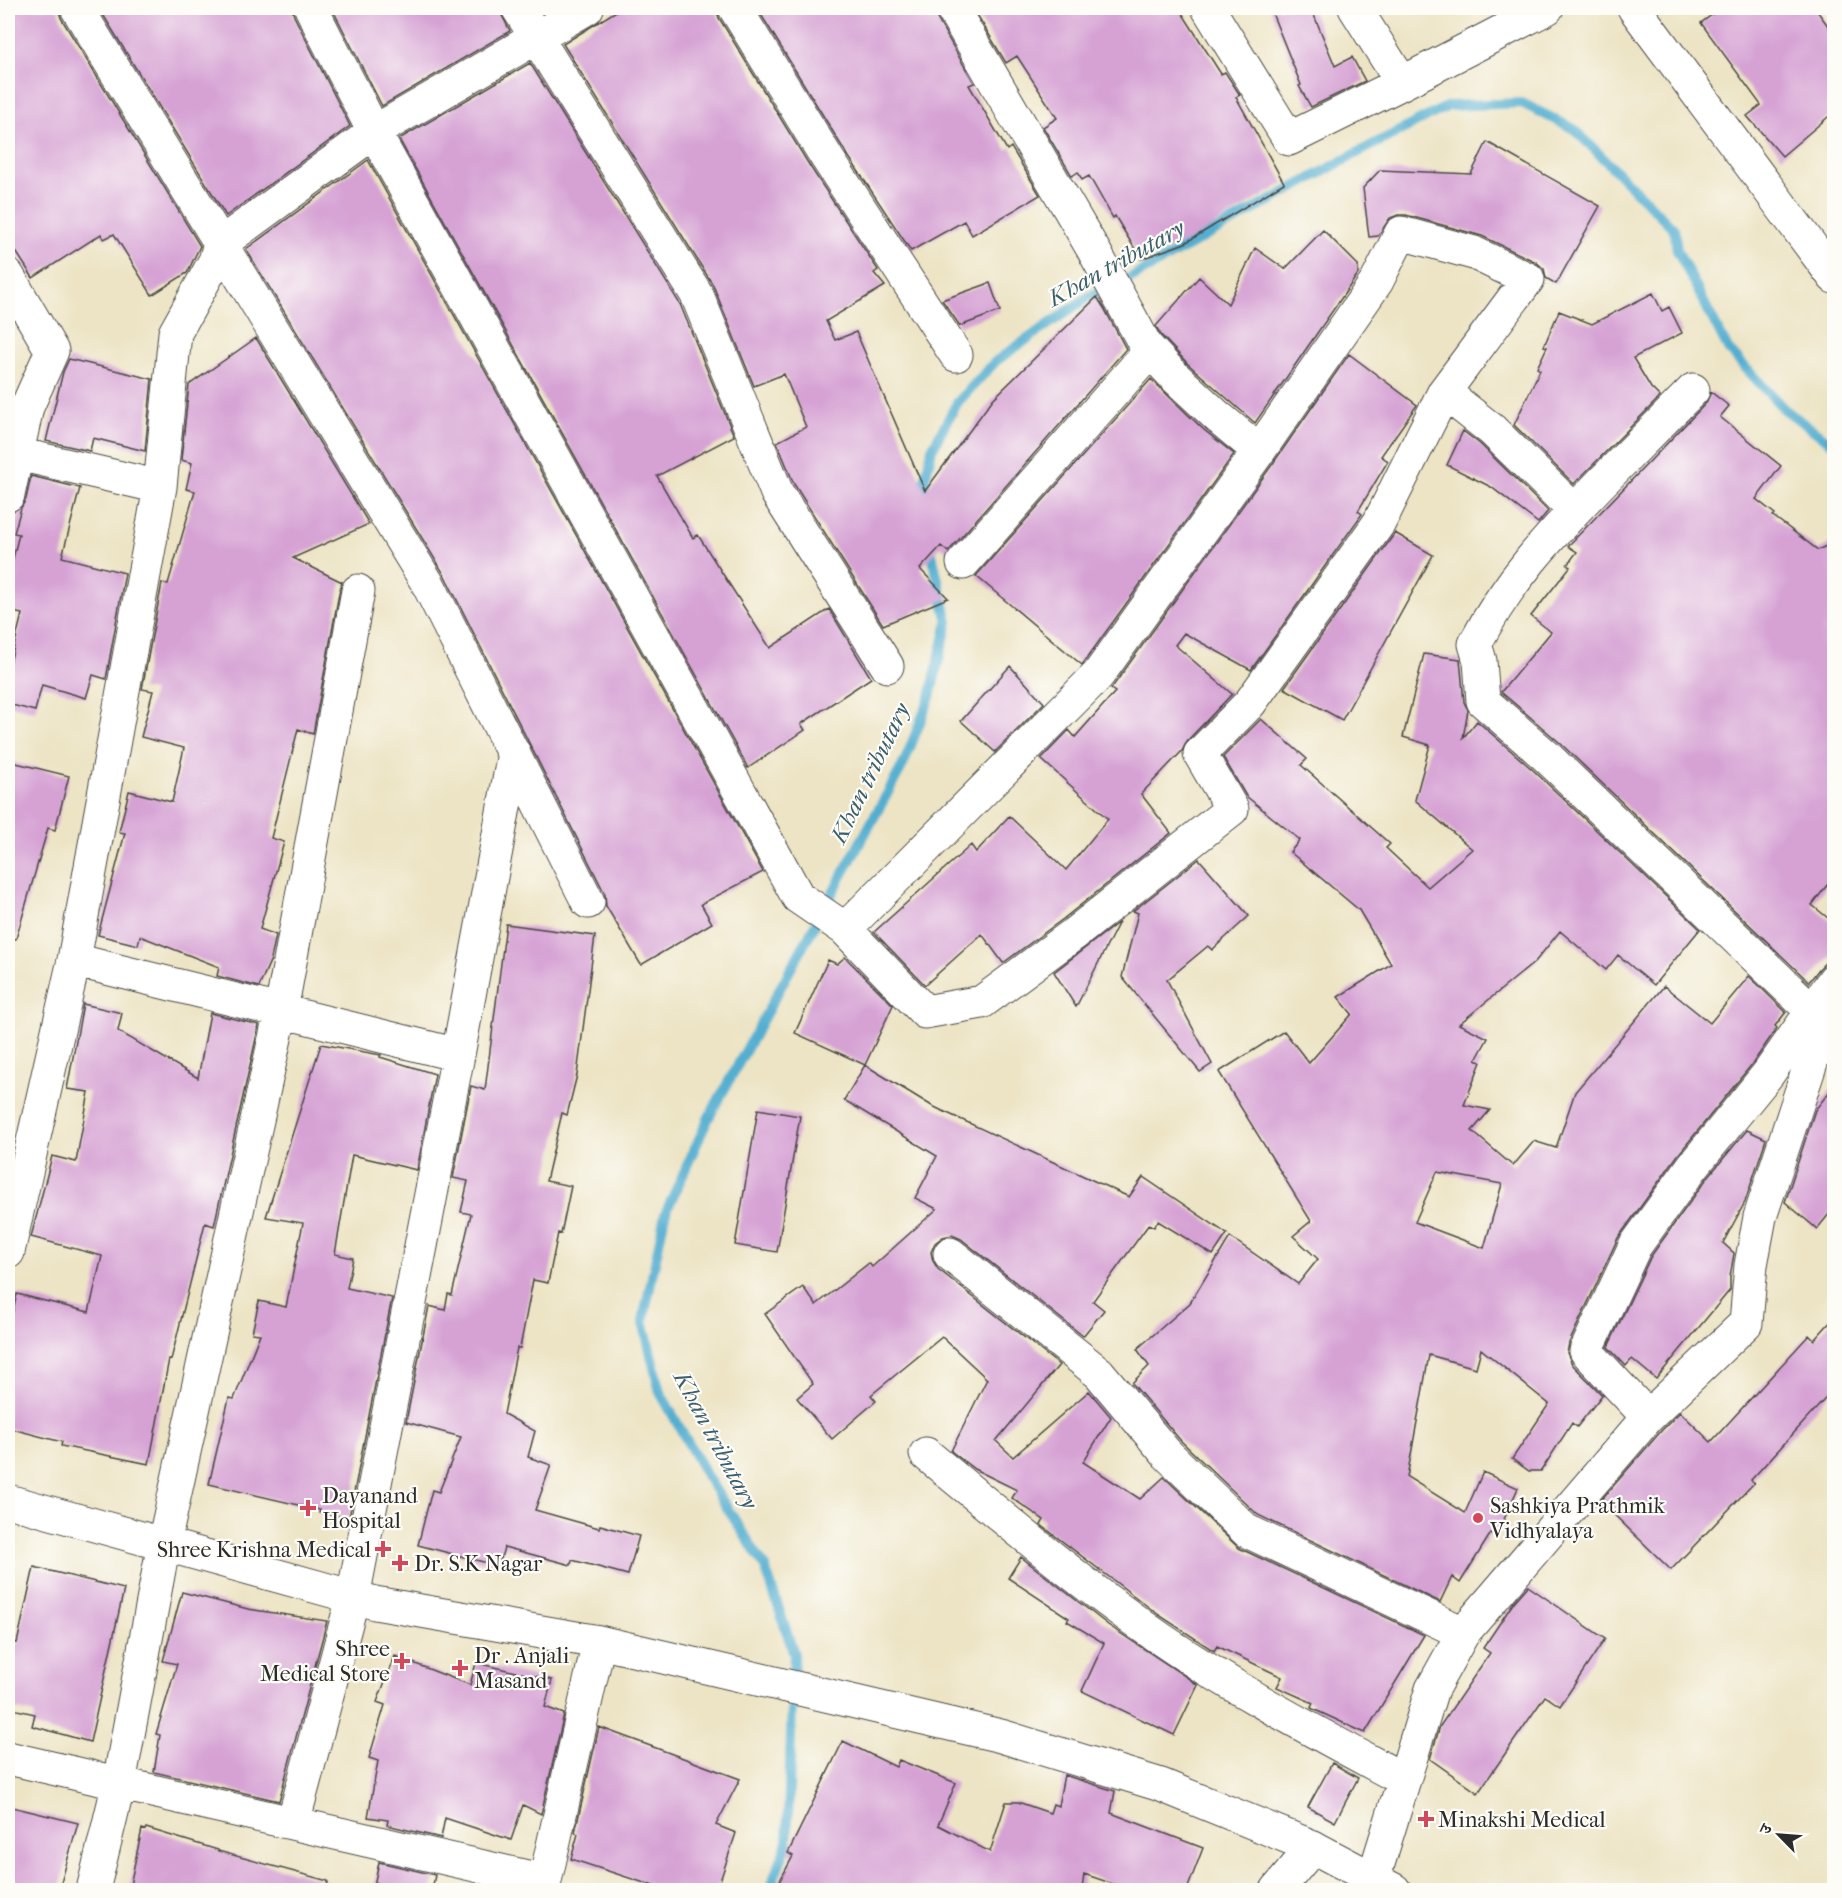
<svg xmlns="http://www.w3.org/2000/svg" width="1842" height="1898" viewBox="0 0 1842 1898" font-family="'IM FELL French Canon','Noto Serif Devanagari',serif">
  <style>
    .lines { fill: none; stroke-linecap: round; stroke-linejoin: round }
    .stream { stroke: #52aed0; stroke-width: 10 }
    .building { fill: #d6a2d4; fill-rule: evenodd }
    .minor-casing { stroke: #484742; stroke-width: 35 }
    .tertiary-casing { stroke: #484742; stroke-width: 35 }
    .minor { stroke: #fff; stroke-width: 33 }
    .tertiary { stroke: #fff; stroke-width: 33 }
    .poi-dot { fill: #d1495b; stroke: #fdfcf7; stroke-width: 2 }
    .labels { text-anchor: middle; stroke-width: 4.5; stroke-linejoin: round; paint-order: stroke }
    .poi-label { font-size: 22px; fill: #2b2b2b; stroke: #fdfcf7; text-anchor: start }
    .water-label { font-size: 24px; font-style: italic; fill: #3b5f6d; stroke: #fdfcf7 }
  </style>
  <rect width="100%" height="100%" fill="#fdfcf7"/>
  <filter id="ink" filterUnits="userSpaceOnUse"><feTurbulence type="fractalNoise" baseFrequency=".0167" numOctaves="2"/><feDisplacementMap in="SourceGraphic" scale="12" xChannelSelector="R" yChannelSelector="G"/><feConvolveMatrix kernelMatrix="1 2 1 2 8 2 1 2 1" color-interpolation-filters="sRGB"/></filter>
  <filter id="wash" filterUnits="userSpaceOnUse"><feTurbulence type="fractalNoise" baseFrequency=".008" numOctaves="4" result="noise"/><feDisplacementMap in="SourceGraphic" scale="24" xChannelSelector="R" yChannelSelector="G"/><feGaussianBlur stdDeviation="1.35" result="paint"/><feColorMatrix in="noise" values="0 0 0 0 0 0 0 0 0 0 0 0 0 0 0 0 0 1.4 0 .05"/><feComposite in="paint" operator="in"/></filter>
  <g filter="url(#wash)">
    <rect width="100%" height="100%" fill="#ede4c5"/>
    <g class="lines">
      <path class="stream" d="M920 501 932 449 957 403 996 361 1088 297 1132 277 1357 153 1448 106 1522 103 1574 129 1674 229 1677 250 1728 349 1784 409 1834 445
        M769 1890 787 1845 794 1654 765 1567 706 1475 660 1392 643 1321 665 1214 708 1119 904 763 930 697 948 622 929 542"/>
    </g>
    <g id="blocks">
      <path class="building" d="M8 8H58L61 18 200 246 187 273 152 295 114 234 104 239 101 234 33 278 8 239Z
        M99 8H292L294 16 350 126 226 216Z
        M332 8H498L510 31 382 106Z
        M621 8H716L719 18 811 168 878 270 874 273 885 286 826 321 835 340 856 332 925 491 993 399 1097 297 1104 308 1126 349 948 552 941 546 920 569 948 598 883 625 794 484 777 442 806 427 784 374 754 386 713 285 563 44Z
        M757 8H933L936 17 974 83 969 85 1007 150 1011 147 1040 195 972 235 964 221 911 251 843 148Z
        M973 8H1179L1221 74 1225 72 1240 95 1236 97 1284 183 1185 243 1141 259 1115 216 1113 218 1089 176 1082 180 1078 172 1072 176 1043 127 1057 118 1017 56 1006 63Z
        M1270 8H1311L1335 66 1352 57 1365 81 1311 107 1299 86 1301 85Z
        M1721 8H1815L1834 34V112L1782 156 1747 116 1761 105 1701 23Z
        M530 63 680 304 734 436 657 476 693 538 698 535 770 648 829 609 871 678 801 724 805 730 748 768 399 139Z
        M1487 142 1600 206 1556 284 1546 278 1544 269 1536 262 1482 236 1406 215H1398L1390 218 1378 236 1369 237 1363 188 1380 170 1471 174Z
        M368 160 763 872 701 904 712 923 641 965 606 906 605 894 444 574 246 249Z
        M1323 230 1358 265V274L1255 423 1188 364 1161 335 1156 326 1199 277 1228 304 1255 248 1285 269Z
        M990 283 1000 311 960 326 942 300Z
        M1653 293 1662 311 1669 307 1682 333 1633 358 1651 388 1660 397 1574 484 1514 425 1540 370 1537 368 1547 347 1544 346 1559 311 1592 324Z
        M256 338 369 524 293 558 342 582 340 588 313 734 298 729 271 838 284 842 260 929 276 935 271 959 259 987 217 976 219 967 140 936 138 945 98 935 125 833 119 832 129 791 172 802 184 748 141 737 153 691 142 689 162 583 168 584 195 491 186 489 192 463 181 460 189 385Z
        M1349 354 1417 405 1381 456 1388 461 1358 511 1362 514 1251 670 1184 633 1175 645 1232 694 1187 741 1182 751 1141 794 1171 833 1063 919 1003 963 982 934 925 985 874 932 971 845 976 852 1009 816 1066 870 1108 819 1041 759 1069 730 1075 737 1115 692 1111 689 1274 462Z
        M69 359 152 379 145 451 93 438 90 451 46 441 63 372Z
        M1151 379 1204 430 1234 454 1082 665 976 576Z
        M1711 392 1729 406 1720 417 1781 466 1756 499 1775 514 1773 516 1818 550 1834 542V876L1812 905 1834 923V954L1819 969 1809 982 1559 742 1501 692 1551 632 1531 616 1570 567 1567 565 1577 552 1568 546 1706 403Z
        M1463 431 1480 444 1548 511 1538 523 1491 487 1447 465Z
        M31 476 80 488 62 557 125 573 106 679 93 675 86 698 42 685 35 711 8 704V671L22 614 8 611V579L19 534 14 533 21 508 26 499Z
        M1395 533 1433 555 1342 720 1284 688Z
        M1424 654 1460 659 1464 702 1468 710 1463 738 1477 721 1533 770 1700 929 1654 985 1618 955 1606 970 1560 931 1535 962 1459 1024 1488 1038 1476 1060 1481 1062 1464 1105 1490 1110 1472 1131 1513 1166 1534 1141 1556 1148 1575 1092 1664 986 1710 1023 1749 976 1786 1012 1775 1026 1777 1028 1753 1063 1678 1155 1618 1238 1569 1343 1567 1353 1572 1364 1602 1395 1577 1427 1572 1423 1541 1471H1529L1512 1459 1549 1404 1481 1349 1476 1368 1429 1355 1407 1477 1465 1513 1483 1472 1518 1488 1497 1535 1491 1533 1460 1583 1452 1577 1440 1602 1258 1515 1181 1441 1132 1383 1149 1366 1137 1349 1190 1303 1230 1237 1298 1284 1318 1259 1293 1236 1311 1221 1219 1072 1284 1031 1309 1063 1352 1014 1338 997 1391 964 1359 910 1290 852 1300 840 1246 796 1223 757 1261 719 1307 759 1301 765 1390 844 1386 848 1428 887 1472 849 1415 800 1430 745 1403 737ZM1437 1172 1502 1184 1484 1248 1415 1222Z
        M1010 666 1044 703 995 752 961 721Z
        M8 761 69 776 55 830 48 828 16 939 8 938Z
        M1199 859 1249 916 1212 950 1208 946 1167 980 1212 1064 1200 1072 1122 977 1138 913 1133 911Z
        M1119 922 1076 1007 1054 972Z
        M506 924 595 936 577 1075 567 1115 562 1113 546 1181 571 1186 561 1234 558 1233 548 1283 533 1280 520 1348H517L504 1414 535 1431 528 1457 551 1465 535 1510 599 1528 600 1525 639 1536 628 1575 572 1560 571 1565 504 1547 499 1566 418 1545 432 1490 439 1492 461 1437 406 1422 429 1306 445 1310 448 1294 452 1295 471 1214 461 1212 468 1181 453 1178 471 1086 485 1090Z
        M845 957 893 1005 865 1065 795 1033 828 960 837 964Z
        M83 1004 122 1013 118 1031 198 1078 210 1013 259 1025 214 1226 205 1223 171 1360 169 1359 149 1464 61 1446 62 1442 8 1428V1331L17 1294 89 1312 102 1256 31 1237 52 1156 76 1162 89 1092 67 1089Z
        M321 1044 381 1055 380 1057 435 1074 417 1170 352 1155 335 1254 353 1258 347 1288 392 1298 349 1518 319 1513 320 1510 209 1484 229 1398 234 1399 260 1334 252 1333 259 1301 286 1307 303 1223 266 1217Z
        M865 1065 932 1106 1129 1197 1143 1177 1227 1234 1213 1255 1158 1221 1154 1227 1149 1224 1093 1301 1104 1310 1083 1336 961 1239 952 1235 943 1237 935 1243 931 1252 933 1261 938 1269 1059 1365 996 1441 1013 1457 1089 1391 1111 1417 1083 1462 1140 1499 1164 1477 1239 1548 1424 1635 1365 1733 1313 1709 1311 1708 1313 1703 1277 1687 1282 1677 1217 1646 1214 1651 1159 1615 1041 1525 1044 1520 1012 1498 1017 1490 974 1469 951 1451 987 1379 942 1337 871 1395 876 1401 832 1439 797 1398 813 1384 765 1314 803 1287 816 1305 869 1263 872 1267 937 1209 915 1198 937 1156 844 1100Z
        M1834 1086V1208L1817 1229 1785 1202 1815 1110Z
        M758 1109 800 1116 777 1252 735 1245Z
        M1747 1130 1766 1139 1745 1202 1723 1243 1734 1253 1730 1277V1290L1656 1379 1632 1359 1626 1366 1608 1347 1651 1256 1708 1177Z
        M1834 1318V1389L1751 1480 1754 1483 1671 1570 1600 1501 1662 1430 1680 1412 1711 1442 1809 1335 1814 1340Z
        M1021 1557 1108 1625 1198 1685 1174 1735 1082 1691 1104 1643 1067 1621 1069 1618 1008 1578Z
        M34 1567 124 1589 90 1742 32 1726 35 1714 8 1708V1662L12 1642 17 1643Z
        M1528 1586 1605 1639 1560 1706 1545 1696 1478 1793 1430 1759 1440 1726 1490 1653 1483 1648 1514 1602Z
        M182 1592 248 1609 327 1621 279 1801 154 1772 160 1735 156 1734 177 1664 163 1661Z
        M395 1656 470 1685 476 1663 552 1680 545 1707 564 1714 541 1814 523 1805 511 1840 445 1818 441 1838 387 1825 388 1820 368 1817 378 1761 369 1758 385 1705 377 1702Z
        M599 1727 740 1779 716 1825 736 1833 717 1890H666L571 1859 578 1834 575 1832Z
        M843 1741 896 1767 899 1760 956 1783 938 1825 990 1852 1006 1802H1018L1050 1813 1053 1804 1058 1806 1064 1775 1115 1791 1111 1813 1203 1848 1187 1890H1131L1084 1874 1082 1890H775L793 1856 788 1853Z
        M1332 1763 1358 1778 1335 1822 1308 1807Z
        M8 1806 78 1823 59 1890H8Z
        M146 1828 218 1850V1851L328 1881 327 1890H129L142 1829 145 1830Z
        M379 1862 435 1875 432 1890H373Z"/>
    </g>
  </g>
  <g filter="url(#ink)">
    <use href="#blocks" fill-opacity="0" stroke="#484742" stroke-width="1.5"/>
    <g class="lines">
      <g class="minor-casing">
        <path id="minor" d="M77 8 428 584 588 902
          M311 8 374 132 798 897 845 929 925 1012 982 1002 1074 934 1232 809 1200 754 1250 703 1379 523 1444 392 1528 279 1474 253 1401 233 1377 281 1259 451 1098 675 845 929
          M518 8 697 295 777 493 887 666
          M735 8 827 158 956 355
          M952 8 1094 251 1146 346 1175 377 1217 416 1259 451
          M1208 8 1289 139 1402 83 1547 8
          M1355 8 1402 83
          M1634 8 1834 277
          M8 276 52 351 27 407 8 495
          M1444 392 1492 430 1574 510
          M160 487 175 333 215 261 220 244 374 132 587 8
          M963 563 1150 351
          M74 960 458 1055 353 1597 293 1823
          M458 1055 514 753
          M8 1252 74 960 160 487 18 454
          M950 1254 1099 1373 1167 1454 1247 1531 1463 1633
          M1648 1417 1586 1351 1635 1246 1693 1166 1768 1074 1834 980
          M926 1454C999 1514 1071 1576 1148 1630 1229 1687 1317 1733 1404 1780
          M8 1758 545 1881 599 1642
          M1373 1880 1432 1689 1463 1633 1648 1417 1746 1323 1751 1265 1760 1217 1814 1053 1812 1011 1546 756 1483 701 1480 661 1475 644C1508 580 1550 536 1599 485 1631 453 1662 421 1693 390
          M93 1890 119 1783 164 1543 281 1011 358 591
          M1277 1890 1313 1847"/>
      </g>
      <g class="tertiary-casing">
        <path id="tertiary" d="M8 1501 375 1603 599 1642 1001 1736 1161 1785 1313 1847 1394 1890"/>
      </g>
      <use href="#minor" class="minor"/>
      <use href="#tertiary" class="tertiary"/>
    </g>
  </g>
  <g class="poi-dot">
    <path d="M305 1499h6v6h6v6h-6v6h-6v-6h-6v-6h6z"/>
    <circle cx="1478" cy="1518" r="6"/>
    <path d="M380 1540h6v6h6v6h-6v6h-6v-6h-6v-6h6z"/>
    <path d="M397 1554h6v6h6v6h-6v6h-6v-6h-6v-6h6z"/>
    <path d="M399 1652h6v6h6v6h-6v6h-6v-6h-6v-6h6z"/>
    <path d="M457 1659h6v6h6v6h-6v6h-6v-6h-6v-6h6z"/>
    <path d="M1423 1810h6v6h6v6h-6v6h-6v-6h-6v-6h6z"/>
  </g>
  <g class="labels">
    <g class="poi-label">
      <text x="322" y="1503">Dayanand<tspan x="322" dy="25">Hospital</tspan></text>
      <text x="1490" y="1513">Sashkiya Prathmik<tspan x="1490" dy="25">Vidhyalaya</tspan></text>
      <text x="371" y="1557" text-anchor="end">Shree Krishna Medical</text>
      <text x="414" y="1571">Dr. S.K Nagar</text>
      <text x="390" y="1656" text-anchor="end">Shree<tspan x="390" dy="25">Medical Store</tspan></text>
      <text x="474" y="1663">Dr . Anjali<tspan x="474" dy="25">Masand</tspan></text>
      <text x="1438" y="1827">Minakshi Medical</text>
    </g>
    <g class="water-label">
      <text transform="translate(1116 263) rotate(-29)" y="8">Khan tributary</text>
      <text transform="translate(870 773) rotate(-64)" y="8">Khan tributary</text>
      <text transform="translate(716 1440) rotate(62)" y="8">Khan tributary</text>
    </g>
  </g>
  <rect width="1842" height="1898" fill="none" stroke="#fdfcf7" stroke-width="30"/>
  <g transform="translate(1779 1835) rotate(295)" stroke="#fdfcf7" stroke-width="4.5" paint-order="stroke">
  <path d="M0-4.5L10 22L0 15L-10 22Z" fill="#2b2b2b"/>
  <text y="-9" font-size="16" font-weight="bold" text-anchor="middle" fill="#2b2b2b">उ</text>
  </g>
</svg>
